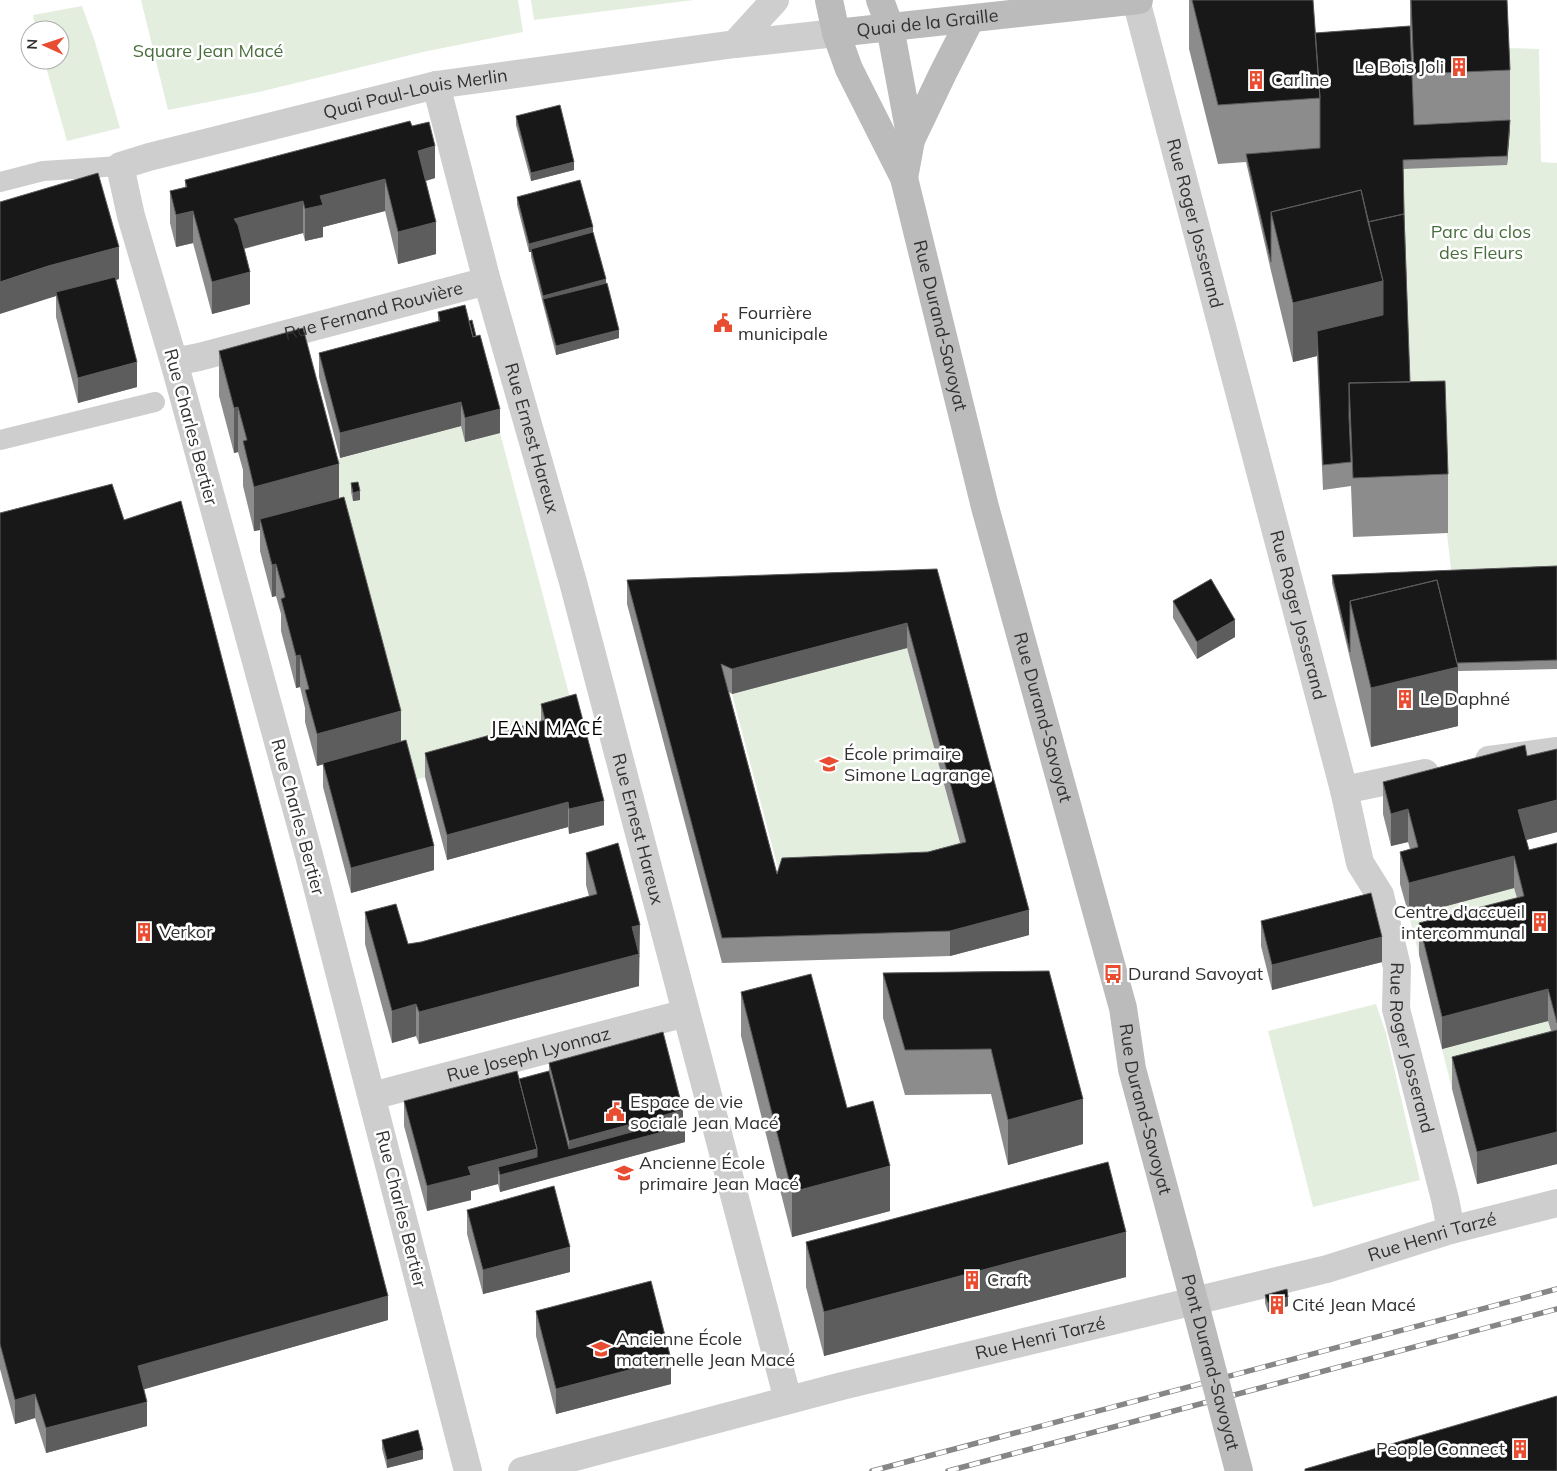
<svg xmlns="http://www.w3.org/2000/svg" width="1557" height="1471" viewBox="0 0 1557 1471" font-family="Mulish,sans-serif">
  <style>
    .green { fill: #e3eedf }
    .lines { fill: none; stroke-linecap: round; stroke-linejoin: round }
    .lane { stroke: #cecece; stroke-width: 20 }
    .street { stroke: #cecece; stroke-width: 28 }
    .secondary { stroke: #bbb; stroke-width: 28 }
    .rail-casing { stroke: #868686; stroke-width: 5.5 }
    .rail { stroke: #fff; stroke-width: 4; stroke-dasharray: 11; stroke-linecap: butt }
    .secondary-bridge { stroke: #bbb; stroke-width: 28 }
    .wall { fill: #8c8c8c; fill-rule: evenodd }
    .shaded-wall { fill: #5d5d5d }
    .building { fill: #181818; stroke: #5d5d5d; fill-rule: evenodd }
    .labels { text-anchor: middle; stroke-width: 5; stroke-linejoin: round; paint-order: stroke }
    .street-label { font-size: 18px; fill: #313131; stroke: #fff }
    .park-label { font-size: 18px; fill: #496e3d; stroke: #fff }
    .poi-label { font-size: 18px; fill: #313131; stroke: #fff; text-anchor: start }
    .neighbourhood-label { font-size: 19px; letter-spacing: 1px; fill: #000; stroke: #fff }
  </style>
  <rect width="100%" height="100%" fill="#fff"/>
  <path class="green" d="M141 0H518L523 32 423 52 259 92 168 110Z
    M531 0H694L534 20Z
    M82 6 95 42 120 128 67 141 44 60H60V30H36L33 15Z
    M1506 48 1539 49 1541 162 1557 163V601L1452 579 1447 533 1411 441 1332 166 1508 144 1510 129Z
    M461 426 466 442 500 433 573 709 545 745 411 781 327 462Z
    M907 648 966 866 782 883 732 694Z
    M1514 888 1524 928 1419 955 1409 916Z
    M1376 1004 1386 1033 1420 1180 1313 1207 1268 1031Z
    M1548 1021 1557 1055V1062L1452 1089 1442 1049Z"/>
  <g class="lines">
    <path class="lane" d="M0 182 43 171 120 166
      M0 440 155 402"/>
    <g class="street">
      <path id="s1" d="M1136 0 1344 790 1360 863 1380 895 1397 967 1396 1009 1445 1199 1451 1230"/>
      <path d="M735 44 775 0"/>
      <path id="s2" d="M436 85 487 281 573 582 788 1400"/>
      <path id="s3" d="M174 362 199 357 487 281"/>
      <path d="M1489 760 1557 751"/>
      <path d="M1344 790 1425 773"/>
      <path id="s4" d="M372 1096 686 1013"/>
      <path id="s5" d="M468 1471 309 855 174 362 131 216 120 166 149 157 436 85 735 44 836 33"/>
      <path id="s6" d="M522 1471 842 1386 1327 1269 1451 1230 1557 1203"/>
    </g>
    <g class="secondary">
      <path id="s7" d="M829 0 836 33 849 69 904 178 985 507 1123 1008 1132 1069 1182 1255"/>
      <path d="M880 0 890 27 911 140"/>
      <path id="s8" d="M836 33 1139 0"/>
      <path d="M904 178 911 140 943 73 970 20"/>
    </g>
    <g class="rail-casing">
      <path id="rail" d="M872 1471 1557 1289
        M948 1471 1557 1309"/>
    </g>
    <use href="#rail" class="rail"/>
    <path class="secondary-bridge" id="s9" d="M1182 1255 1239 1471"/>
  </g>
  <path class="wall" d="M1189 0H1313L1315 33 1410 26V0H1507L1510 70V129L1507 165 1403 169 1410 382 1448 474V533L1353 537 1351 486 1323 490 1317 356 1293 362 1271 271 1246 162 1218 164 1189 49Z
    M516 116 574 170 531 181 516 125Z
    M412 126 435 178 426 181 436 254 398 264 385 211 323 227V237L305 241 303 233 244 249 250 304 212 314 193 243 176 247 170 223V191L185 187V180Z
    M517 197 593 232 619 338 556 355 531 257V252H529L517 205Z
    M0 202 119 279 116 280 137 387 78 403 56 317V296L48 298Z
    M438 312 500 433 465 442 461 426 340 458 319 377V353L438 321Z
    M219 351 339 499 434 870 351 893 323 787V764L317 766 305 722V708L300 687 296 688 281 631V614L276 596 272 597 260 551V530L254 531 243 486V470L238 452 234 453 219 396Z
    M351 483 360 500 353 501 351 492Z
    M0 513 388 1320 144 1389 147 1426 46 1453 35 1418 15 1424 0 1369Z
    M1557 566V669L1458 671V726L1371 747 1332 583V575Z
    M937 569 1029 935 950 956 722 963 627 604V580ZM907 648 960 843 928 852 777 874 729 692 732 694Z
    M1173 601 1235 637 1197 659 1173 618Z
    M541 704 604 825 569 834 568 827 447 860 425 777V753L541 721Z
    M1557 749V832L1526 840 1529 850 1557 843V1164L1477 1184 1452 1089V1057L1551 1031 1548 1021 1442 1049 1419 955V923L1517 898 1514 888 1409 916 1400 884V852L1410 849 1408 842 1391 846 1383 814V782L1527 756Z
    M586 853 640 957H639V986L419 1044 416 1036 392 1043 365 944V912L408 944 421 942 589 896 586 885Z
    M1261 921 1382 962 1272 990 1261 946Z
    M1049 971 1083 1144 1008 1165 991 1094 905 1095 883 1018V973Z
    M741 992 847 1108 890 1211 792 1237 741 1036Z
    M549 1063 683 1118 685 1142 500 1192 498 1184 471 1191V1200L427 1211 404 1126V1101L519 1079 549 1071Z
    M467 1210 570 1272 483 1294 467 1234Z
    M806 1242 1126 1277 824 1356 806 1287Z
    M1265 1295 1288 1306 1268 1312 1265 1303Z
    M536 1311 671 1384 556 1414 536 1336Z
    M382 1440 423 1459 387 1468 382 1449Z"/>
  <path class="shaded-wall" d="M1510 120V129L1507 165V156Z
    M435 146V178L418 183V151Z
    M574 162V170L531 181V173Z
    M385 179V211L323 227V237L305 241V209L320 196Z
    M303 201V233L234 251V219Z
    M193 211V243L176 247V215Z
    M436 222V254L398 264V232Z
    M593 227V236L531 249V252H529V244Z
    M119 247V279L57 296 56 292V296L0 314V282L48 266Z
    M250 272V304L212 314V282Z
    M606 279V287L543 299V304V296Z
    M1383 281V340L1317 331V356L1293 362V303Z
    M619 330V338L556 355V346Z
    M137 362V387L78 403V378Z
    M461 402V426L340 458V433Z
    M238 407V452L234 453V408Z
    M500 409V433L465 442V418Z
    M339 464V509L260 519V530L254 531V487Z
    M360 491V500L353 501V493Z
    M276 564V596L272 597V565Z
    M1235 620V637L1197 659V642Z
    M907 623V648L732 694V669Z
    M300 655V687L296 688V656Z
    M1458 667V726L1371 747V688Z
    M401 711V743L317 766V734Z
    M1557 800V832L1518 842V810Z
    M604 801V825L569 834V809Z
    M568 802V827L447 860V835Z
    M1408 809V842L1391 846V814Z
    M434 846V870L351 893V868Z
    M1514 856V888L1409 916V883Z
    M1029 910V935L950 956V931Z
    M640 925 639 986 419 1044V1012L632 927Z
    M1382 937V962L1272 990V965Z
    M1548 989V1021L1442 1049V1017Z
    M416 1004V1036L392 1043V1011Z
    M1083 1099V1144L1008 1165V1120Z
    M683 1110V1126H685V1142L500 1192V1175L498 1167V1184L471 1191V1200L427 1211V1186L468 1167 537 1149 569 1157V1141Z
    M1557 1132V1164L1477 1184V1152Z
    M890 1166V1211L792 1237V1192Z
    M1126 1232V1277L824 1356V1312Z
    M570 1247V1272L483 1294V1270Z
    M388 1296V1320L138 1391V1366Z
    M1288 1297V1306L1268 1312V1303Z
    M671 1359V1384L556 1414V1389Z
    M35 1394V1418L15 1424V1400Z
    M147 1402V1426L46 1453V1428Z
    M423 1450V1459L387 1468V1460Z"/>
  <path class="building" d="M1192 0H1313L1320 98 1218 105Z
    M1411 0H1507L1510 70 1414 74Z
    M1410 26 1414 125 1510 120 1507 156 1403 160 1404 214 1368 222 1361 190 1271 212V262L1246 154 1320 148V98L1315 33Z
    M560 105 574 162 531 173 516 116Z
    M410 121 412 126 429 122 435 146 418 151 436 222 398 232 385 179 320 196 323 205 305 209 303 201 234 219 238 225 250 272 212 282 193 211 176 215 170 191 187 187 185 180Z
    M98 173 119 247 48 266 0 282V202Z
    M580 180 593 227 529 244 517 197Z
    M1361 190 1383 281 1293 303 1271 212Z
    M1404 214 1410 382 1349 383V417L1351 462 1323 465 1317 331 1383 315V281L1368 222Z
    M593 232 606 279 543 296 531 249Z
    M115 277 137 362 78 378 56 292Z
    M607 283 619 330 556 346 543 299Z
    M465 305 473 337 480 335 500 409 465 418 461 402 340 433 319 353 440 321 438 312Z
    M472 320 476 336 473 337 469 321Z
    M303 328 339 464 254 487 243 441 247 440 238 407 234 408 219 351Z
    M1445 381 1448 474 1353 478 1349 383Z
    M358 482 360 491 353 493 351 483Z
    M112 484 124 520 181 501 388 1296 138 1366 147 1402 46 1428 35 1394 15 1400 0 1344V513Z
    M344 497 401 711 317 734 305 690 309 689 300 655 296 656 281 599 285 597 276 564 272 565 260 519Z
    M1557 566V660L1457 663 1437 580 1350 601V652L1332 575Z
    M937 569 1029 910 950 931 722 938 627 580ZM907 623 966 842 928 852 782 858 777 874 721 664 732 669Z
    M1211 579 1235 620 1197 642 1173 601Z
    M1437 580 1458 667 1371 688 1350 601Z
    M576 694 604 801 569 809 568 802 447 835 425 753 545 720 541 704Z
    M406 740 434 846 351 868 323 763Z
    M1525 745 1527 756 1557 749V800L1518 810 1529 850 1557 843V1023L1548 989 1442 1017 1419 923 1524 896 1514 856 1409 883 1400 852 1418 847 1408 809 1391 814 1383 782Z
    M618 843 640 925 632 927 639 954 419 1012 416 1004 392 1011 365 912 396 904 408 944 421 942 597 894 586 853Z
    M1371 893 1382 937 1272 965 1261 921Z
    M1049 971 1083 1099 1008 1120 991 1049 905 1050 883 973Z
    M811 974 847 1108 873 1101 890 1166 792 1192 741 992Z
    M1557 1030V1132L1477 1152 1452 1057Z
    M663 1032 683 1110 569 1141 549 1063Z
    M517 1071 537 1149 468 1167 471 1175 427 1186 404 1101Z
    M549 1071 569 1149 683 1118 685 1126 500 1175 498 1167 537 1157V1149L519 1079Z
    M1108 1162 1126 1232 824 1312 806 1242Z
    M554 1186 570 1247 483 1270 467 1210Z
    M651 1281 671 1359 556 1389 536 1311Z
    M1287 1289 1288 1297 1268 1303 1265 1295Z
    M1557 1396V1471H1305V1469Z
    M418 1430 423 1450 387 1460 382 1440Z"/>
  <defs>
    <g id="building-bare" transform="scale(1.5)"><path d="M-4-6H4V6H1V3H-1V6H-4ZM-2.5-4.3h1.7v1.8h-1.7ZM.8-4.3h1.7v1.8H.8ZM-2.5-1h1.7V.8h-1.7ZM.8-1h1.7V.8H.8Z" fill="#e84d32" stroke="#fff" stroke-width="2.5" paint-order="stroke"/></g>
    <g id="civic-bare" transform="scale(1.5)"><path d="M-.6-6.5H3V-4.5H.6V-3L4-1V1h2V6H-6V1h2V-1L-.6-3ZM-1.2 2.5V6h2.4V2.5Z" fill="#e84d32" stroke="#fff" stroke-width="2.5" paint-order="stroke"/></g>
    <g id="school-bare" transform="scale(1.5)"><path d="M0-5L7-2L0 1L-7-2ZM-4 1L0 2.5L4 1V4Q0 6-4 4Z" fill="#e84d32" stroke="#fff" stroke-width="2.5" paint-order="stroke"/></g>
    <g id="bus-bare" transform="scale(1.5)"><path d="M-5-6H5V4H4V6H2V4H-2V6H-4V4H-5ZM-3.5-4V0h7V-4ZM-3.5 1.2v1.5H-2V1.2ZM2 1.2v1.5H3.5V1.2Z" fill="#e84d32" stroke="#fff" stroke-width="2.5" paint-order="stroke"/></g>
  </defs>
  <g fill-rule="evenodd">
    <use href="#building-bare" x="1459" y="67"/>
    <use href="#building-bare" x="1256" y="80"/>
    <use href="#civic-bare" x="723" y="323"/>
    <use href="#building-bare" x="1405" y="699"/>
    <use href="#school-bare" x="829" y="764"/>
    <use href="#building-bare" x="1540" y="922"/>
    <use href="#building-bare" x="144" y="932"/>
    <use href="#bus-bare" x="1113" y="974"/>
    <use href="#civic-bare" x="615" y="1112"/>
    <use href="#school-bare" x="624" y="1173"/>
    <use href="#building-bare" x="972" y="1280"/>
    <use href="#building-bare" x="1277" y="1305"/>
    <use href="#school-bare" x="601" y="1349"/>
    <use href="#building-bare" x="1520" y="1449"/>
  </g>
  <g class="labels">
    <g class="street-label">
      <text dy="6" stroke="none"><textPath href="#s8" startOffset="92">Quai de la Graille</textPath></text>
      <text dy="6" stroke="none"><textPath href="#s5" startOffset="1655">Quai Paul-Louis Merlin</textPath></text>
      <text dy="6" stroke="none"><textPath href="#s1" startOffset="231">Rue Roger Josserand</textPath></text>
      <text dy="6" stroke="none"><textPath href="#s3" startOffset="206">Rue Fernand Rouvière</textPath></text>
      <text dy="6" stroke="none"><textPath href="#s7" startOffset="346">Rue Durand-Savoyat</textPath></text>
      <text transform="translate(191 427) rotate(75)" y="6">Rue Charles Bertier</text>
      <text dy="6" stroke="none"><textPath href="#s2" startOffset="366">Rue Ernest Hareux</textPath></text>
      <text dy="6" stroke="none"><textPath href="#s1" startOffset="636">Rue Roger Josserand</textPath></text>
      <text dy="6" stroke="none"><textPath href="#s7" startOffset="751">Rue Durand-Savoyat</textPath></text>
      <text transform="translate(298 817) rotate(75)" y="6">Rue Charles Bertier</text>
      <text dy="6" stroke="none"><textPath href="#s2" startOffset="771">Rue Ernest Hareux</textPath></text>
      <text dy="6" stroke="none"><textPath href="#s1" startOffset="1086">Rue Roger Josserand</textPath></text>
      <text dy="6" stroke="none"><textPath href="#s4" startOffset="162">Rue Joseph Lyonnaz</textPath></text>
      <text dy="6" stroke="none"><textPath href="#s7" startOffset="1156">Rue Durand-Savoyat</textPath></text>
      <text transform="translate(401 1209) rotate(76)" y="6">Rue Charles Bertier</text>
      <text dy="6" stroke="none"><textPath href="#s6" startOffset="940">Rue Henri Tarzé</textPath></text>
      <text dy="6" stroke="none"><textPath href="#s6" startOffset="535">Rue Henri Tarzé</textPath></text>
      <text dy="6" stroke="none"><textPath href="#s9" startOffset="111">Pont Durand-Savoyat</textPath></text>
    </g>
    <g class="park-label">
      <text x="208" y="57">Square Jean Macé</text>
      <text x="1481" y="238">Parc du clos<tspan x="1481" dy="21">des Fleurs</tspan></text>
    </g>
    <g class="poi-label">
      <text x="1444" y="73" text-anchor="end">Le Bois Joli</text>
      <text x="1271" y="86">Carline</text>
      <text x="738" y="319">Fourrière<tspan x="738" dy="21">municipale</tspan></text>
      <text x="1420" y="705">Le Daphné</text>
      <text x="844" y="760">École primaire<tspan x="844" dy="21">Simone Lagrange</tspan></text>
      <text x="1525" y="918" text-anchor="end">Centre d'accueil<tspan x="1525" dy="21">intercommunal</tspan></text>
      <text x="159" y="938">Verkor</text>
      <text x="1128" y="980">Durand Savoyat</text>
      <text x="630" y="1108">Espace de vie<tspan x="630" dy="21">sociale Jean Macé</tspan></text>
      <text x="639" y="1169">Ancienne École<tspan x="639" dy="21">primaire Jean Macé</tspan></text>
      <text x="987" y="1286">Craft</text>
      <text x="1292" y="1311">Cité Jean Macé</text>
      <text x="616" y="1345">Ancienne École<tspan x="616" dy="21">maternelle Jean Macé</tspan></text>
      <text x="1505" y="1455" text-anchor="end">People Connect</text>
    </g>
    <g class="neighbourhood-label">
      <text x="547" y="735">JEAN MACÉ</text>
    </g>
  </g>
  <g transform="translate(45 45) rotate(273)"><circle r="24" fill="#ffffff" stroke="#adadad"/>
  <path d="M0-4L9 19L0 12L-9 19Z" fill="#e84d32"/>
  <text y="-8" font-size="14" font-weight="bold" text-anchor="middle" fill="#313131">N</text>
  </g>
</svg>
